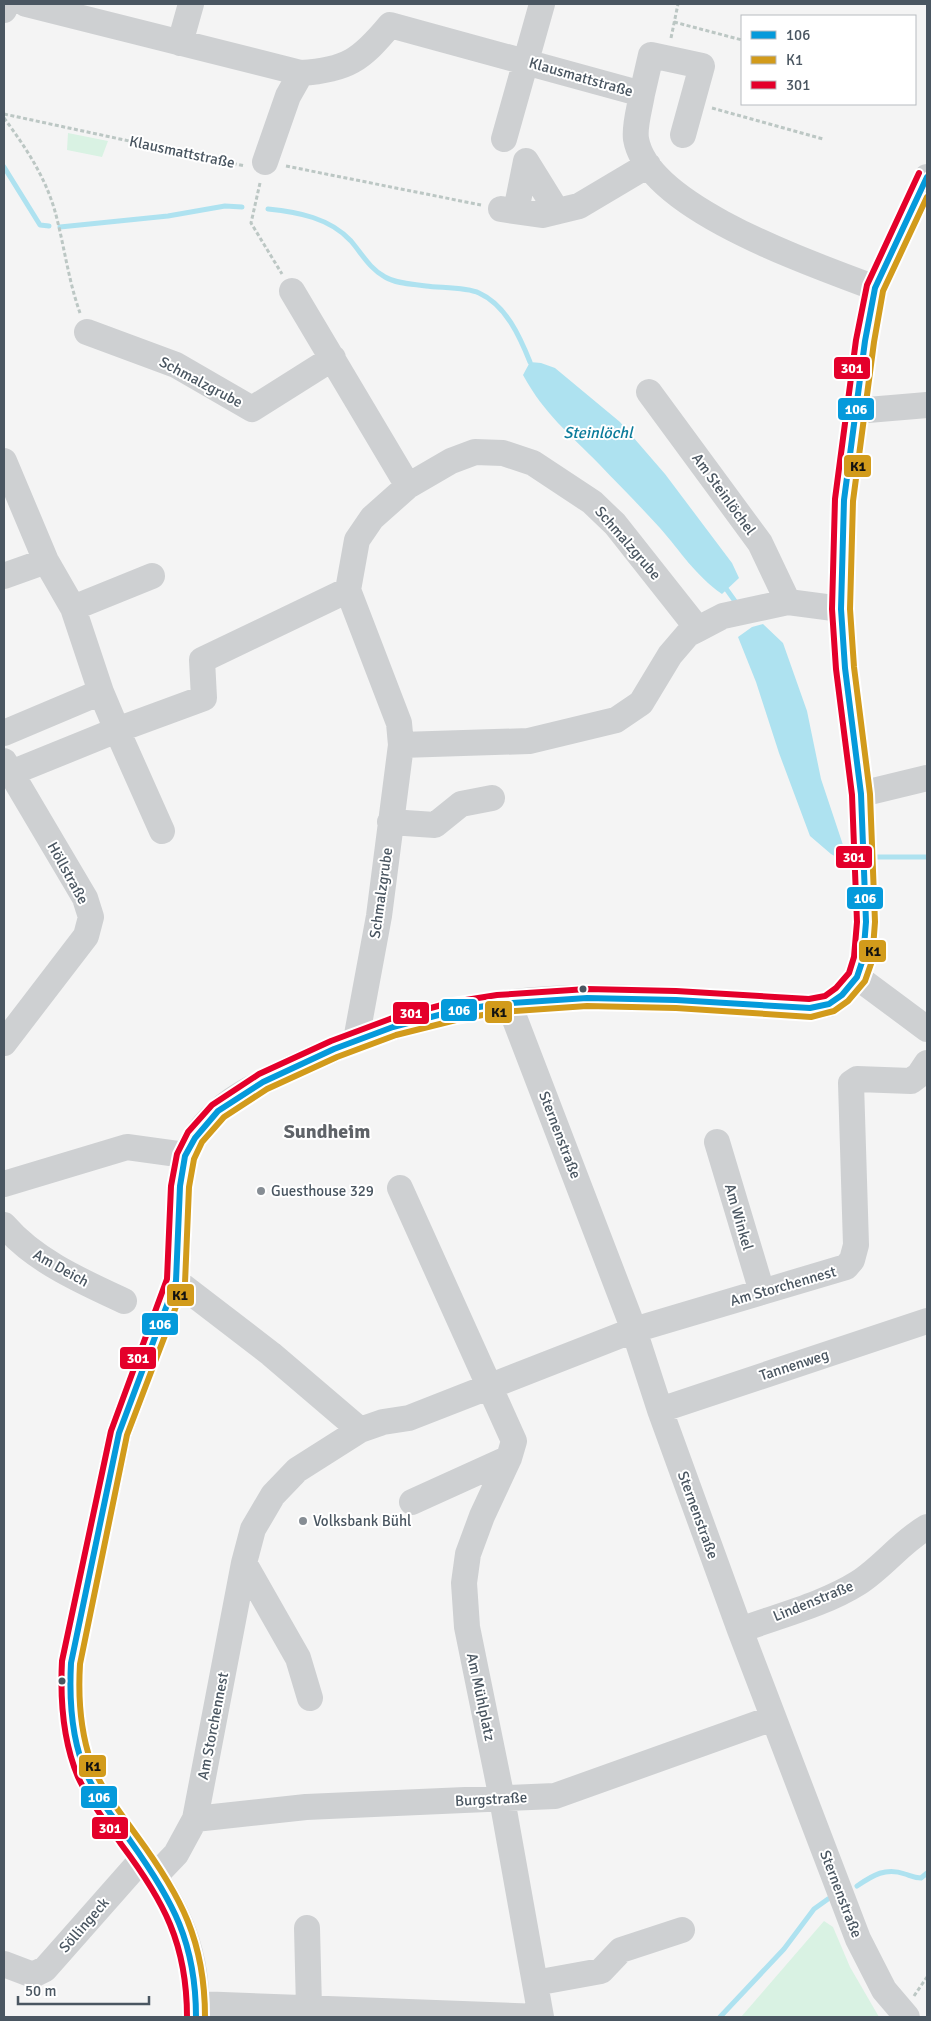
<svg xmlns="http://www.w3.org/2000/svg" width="931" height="2021" viewBox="0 0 931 2021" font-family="Signika,sans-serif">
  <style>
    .green { fill: #d9f2e3 }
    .water { fill: #aee2f0 }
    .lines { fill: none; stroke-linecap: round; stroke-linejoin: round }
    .stream { stroke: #aee2f0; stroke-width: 5 }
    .path { stroke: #bcc7c4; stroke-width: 3; stroke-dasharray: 4 2.5; stroke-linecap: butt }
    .minor { stroke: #ced0d2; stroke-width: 26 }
    .bus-1-casing { stroke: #fff; stroke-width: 10 }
    .bus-2-casing { stroke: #fff; stroke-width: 10 }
    .bus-3-casing { stroke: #fff; stroke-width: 10 }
    .bus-1 { stroke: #059adb; stroke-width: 6 }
    .bus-2 { stroke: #d29b1b; stroke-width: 6 }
    .bus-3 { stroke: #e4002b; stroke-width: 6 }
    .bus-dot { fill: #4a5661; stroke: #fff; stroke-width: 2 }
    .poi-dot { fill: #868d94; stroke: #fff; stroke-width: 2 }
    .labels { text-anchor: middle; stroke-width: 4; stroke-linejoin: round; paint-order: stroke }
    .street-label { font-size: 15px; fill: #4a5661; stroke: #fff }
    .poi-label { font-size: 15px; fill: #4a5661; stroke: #fff; text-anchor: start }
    .water-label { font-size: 16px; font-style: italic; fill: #0c7c9b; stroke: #fff }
    .district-label { font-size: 20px; font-weight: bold; fill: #5f6368; stroke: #fff }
    .line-badge { stroke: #fff; stroke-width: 2 }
    .badge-label { font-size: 14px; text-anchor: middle; font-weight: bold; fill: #fff }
    .pale-badge-label { font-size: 14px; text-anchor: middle; font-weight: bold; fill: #111 }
  </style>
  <rect width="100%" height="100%" fill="#f4f4f4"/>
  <path class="green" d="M68 133 108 141 102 157 67 150Z
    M824 1921 833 1927 850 1967 879 2017H741Z"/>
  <path class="water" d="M530 362 541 363 555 368 620 422 665 474 732 563 739 578 722 594C695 575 681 552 660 528 640 506 619 485 599 464 569 433 545 415 523 375Z
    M763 624 783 643 807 711 821 779 847 857 842 860 831 854 810 836 779 753 756 682 738 637 752 627Z"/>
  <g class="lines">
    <path class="stream" d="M4 167 40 225 49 226
      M268 209C298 212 330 218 351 241 362 254 370 269 385 277 397 284 413 284 426 286 440 288 466 287 479 293 506 305 520 337 530 362
      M60 227 168 216 225 206 242 207
      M727 590 737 604
      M870 857H927
      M857 1886C873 1875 886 1867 905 1874 911 1876 914 1878 921 1878L927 1873
      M720 2017 784 1949 814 1909 828 1899"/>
    <path class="path" d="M674 22 742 40
      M671 38 678 4
      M712 108 823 139
      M4 114 245 166
      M4 118C27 149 48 181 57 219 65 251 69 282 80 313
      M286 166 481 205
      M260 183 251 223 282 274
      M914 1996 927 1977"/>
    <path class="minor" d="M26 4 301 73C347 70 361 60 390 25L642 94C640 107 634 126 636 139 648 209 816 265 875 288
      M4 10 6 4
      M180 43 191 4
      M642 94 651 55 702 66 683 135
      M504 139 542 4
      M265 162 288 96 301 73
      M501 209 542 215 579 206 648 165
      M516 211 526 161 557 211
      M292 291 408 486
      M87 332 176 365 252 409 333 358
      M649 392 760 543 788 602
      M856 411 927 405
      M4 461 46 561 73 608 101 692 117 730 11 773
      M4 576 46 561
      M73 608 152 576
      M4 733 101 692
      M401 745 529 741 616 720 641 703 670 655 688 634 698 629 723 616 788 602 841 609
      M4 761 85 898 91 917 86 936 4 1043
      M861 794 927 778
      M390 822 435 825 461 804 492 798
      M162 831 117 730 204 698 202 660 348 590
      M857 977 927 1029
      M509 1004 634 1330 660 1410 740 1630 858 1939 884 1990 907 2017
      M356 1040 379 916 401 745 399 723 348 590 357 540 372 518 408 486 451 461 475 452 503 453 533 463 592 502 615 524 698 629
      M717 1142 762 1292
      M4 1184 127 1147 185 1155
      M400 1188 514 1441 509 1458 482 1516 468 1554 464 1583 467 1627 502 1799 541 2017
      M4 1225C35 1261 81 1281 124 1301
      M176 1281 271 1354 360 1430
      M660 1410 927 1321
      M412 1502 509 1458
      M244 1563 298 1658 310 1698
      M740 1630C778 1616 825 1604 858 1583 883 1567 901 1542 927 1527
      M195 1819 306 1807 555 1796 773 1718
      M155 1876 176 1854 195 1819 244 1563 253 1529 273 1495 297 1470 360 1430 383 1422 409 1418 634 1330 846 1267 852 1260 856 1245 851 1083 857 1079 911 1081 919 1075 927 1063
      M307 1928 309 2008
      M4 1964 33 1975 45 1969 143 1858
      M535 1983 601 1971 621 1950 682 1930
      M197 2004 541 2017
      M196 2017C200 1945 171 1896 129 1839 112 1816 93 1792 83 1765 71 1733 69 1697 71 1663L119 1433 176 1281C181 1245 176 1209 182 1173 183 1167 184 1160 186 1154 207 1107 252 1086 296 1066 346 1043 399 1022 454 1011 570 987 692 1001 810 1008L829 1004 842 995 857 977 863 959 866 922 861 794 845 668 841 609 844 500 865 341 875 288 927 177"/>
    <g class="bus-1-casing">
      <path id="bus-1" d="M196 2017C196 1943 173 1901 131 1842 116 1820 98 1800 87 1775 71 1740 69 1701 71 1663L119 1433 176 1281 180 1186 185 1156 195 1138 218 1111 263 1082 334 1049 393 1027 454 1011 498 1004 587 998 676 1000 810 1008 829 1004 842 995 857 977 863 959 866 922 861 794 845 668 841 609 844 500 865 341 875 288 927 177"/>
    </g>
    <g class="bus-2-casing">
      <path id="bus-2" d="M205 2017C205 1941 181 1896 137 1836 120 1812 101 1789 91 1762 80 1730 78 1697 80 1664L127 1435 185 1283 189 1187 194 1159 202 1142 224 1117 267 1089 337 1057 396 1035 456 1020 499 1012 587 1006 676 1008 811 1017 834 1011 848 1001 865 981 872 961 875 922 870 794 854 667 850 609 853 501 874 342 883 291 927 197"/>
    </g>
    <g class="bus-3-casing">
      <path id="bus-3" d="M187 2017C187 1944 164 1901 121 1844 106 1822 89 1801 78 1777 63 1741 60 1700 62 1661L111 1431 167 1279 171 1186 177 1154 188 1132 212 1105 259 1074 331 1041 390 1019 453 1002 497 995 587 989 676 991 809 999 825 996 836 988 849 973 854 957 857 922 852 795 836 669 832 609 835 499 856 340 867 285 919 173"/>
    </g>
    <use href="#bus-1" class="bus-1"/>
    <use href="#bus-2" class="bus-2"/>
    <use href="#bus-3" class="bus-3"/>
  </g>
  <g class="bus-dot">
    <circle cx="583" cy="989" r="4.5"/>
    <circle cx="62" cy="1681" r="4.5"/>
  </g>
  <g class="poi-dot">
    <circle cx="261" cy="1191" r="5"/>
    <circle cx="303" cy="1521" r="5"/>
  </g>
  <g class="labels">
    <g class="street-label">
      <text transform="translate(581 77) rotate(16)" y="5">Klausmattstraße</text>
      <text transform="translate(182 152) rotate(12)" y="5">Klausmattstraße</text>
      <text transform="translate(201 382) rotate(28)" y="5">Schmalzgrube</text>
      <text transform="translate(724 494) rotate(54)" y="5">Am Steinlöchel</text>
      <text transform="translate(628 543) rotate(49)" y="5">Schmalzgrube</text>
      <text transform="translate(68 873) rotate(61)" y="5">Höllstraße</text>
      <text transform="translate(381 893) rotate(-82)" y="5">Schmalzgrube</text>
      <text transform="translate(560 1135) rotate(69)" y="5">Sternenstraße</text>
      <text transform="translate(739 1217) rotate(74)" y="5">Am Winkel</text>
      <text transform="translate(61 1268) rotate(29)" y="5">Am Deich</text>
      <text transform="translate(783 1286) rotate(-16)" y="5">Am Storchennest</text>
      <text transform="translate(794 1365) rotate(-18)" y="5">Tannenweg</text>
      <text transform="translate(698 1515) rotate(70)" y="5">Sternenstraße</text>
      <text transform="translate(813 1601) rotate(-22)" y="5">Lindenstraße</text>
      <text transform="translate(481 1697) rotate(78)" y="5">Am Mühlplatz</text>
      <text transform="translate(213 1726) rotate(-79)" y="5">Am Storchennest</text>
      <text transform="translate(491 1799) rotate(-3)" y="5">Burgstraße</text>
      <text transform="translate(841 1894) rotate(69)" y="5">Sternenstraße</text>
      <text transform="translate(84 1925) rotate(-49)" y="5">Söllingeck</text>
    </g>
    <g class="poi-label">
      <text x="271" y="1196">Guesthouse 329</text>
      <text x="313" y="1526">Volksbank Bühl</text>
    </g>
    <g class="water-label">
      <text x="598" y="438">Steinlöchl</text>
    </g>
    <g class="district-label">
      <text x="327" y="1138">Sundheim</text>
    </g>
  </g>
  <g class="line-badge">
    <rect x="833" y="356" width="38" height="24" rx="5" fill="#e4002b"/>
    <rect x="837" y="397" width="38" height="24" rx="5" fill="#059adb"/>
    <rect x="843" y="454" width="29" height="24" rx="5" fill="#d29b1b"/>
    <rect x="835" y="845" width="38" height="24" rx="5" fill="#e4002b"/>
    <rect x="846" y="886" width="38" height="24" rx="5" fill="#059adb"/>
    <rect x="858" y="939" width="29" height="24" rx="5" fill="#d29b1b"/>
    <rect x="440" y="998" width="38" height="24" rx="5" fill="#059adb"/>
    <rect x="484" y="1000" width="29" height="24" rx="5" fill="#d29b1b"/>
    <rect x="392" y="1001" width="38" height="24" rx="5" fill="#e4002b"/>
    <rect x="166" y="1283" width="29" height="24" rx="5" fill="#d29b1b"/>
    <rect x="141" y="1312" width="38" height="24" rx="5" fill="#059adb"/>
    <rect x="119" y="1346" width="38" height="24" rx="5" fill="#e4002b"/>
    <rect x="78" y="1754" width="29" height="24" rx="5" fill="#d29b1b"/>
    <rect x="80" y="1785" width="38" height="24" rx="5" fill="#059adb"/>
    <rect x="91" y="1816" width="38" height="24" rx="5" fill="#e4002b"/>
  </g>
  <g class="badge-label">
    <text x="852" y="373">301</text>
    <text x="856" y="414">106</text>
    <text x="854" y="862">301</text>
    <text x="865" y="903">106</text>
    <text x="459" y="1015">106</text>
    <text x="411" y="1018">301</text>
    <text x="160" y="1329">106</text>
    <text x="138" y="1363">301</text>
    <text x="99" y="1802">106</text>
    <text x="110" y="1833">301</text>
  </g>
  <g class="pale-badge-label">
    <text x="858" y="471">K1</text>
    <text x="873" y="956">K1</text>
    <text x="499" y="1017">K1</text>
    <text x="180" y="1300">K1</text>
    <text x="93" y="1771">K1</text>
  </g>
  <rect width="931" height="2021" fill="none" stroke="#4a5661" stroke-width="10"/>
  <rect x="741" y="15" width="175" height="90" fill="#ffffff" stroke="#b7bbc0"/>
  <rect x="751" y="31" width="25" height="8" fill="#059adb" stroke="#b7bbc0"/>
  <text x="786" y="40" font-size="15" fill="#4a5661">106</text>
  <rect x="751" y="56" width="25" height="8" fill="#d29b1b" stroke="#b7bbc0"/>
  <text x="786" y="65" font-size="15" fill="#4a5661">K1</text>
  <rect x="751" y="81" width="25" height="8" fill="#e4002b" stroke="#b7bbc0"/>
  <text x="786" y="90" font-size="15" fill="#4a5661">301</text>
  <path d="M18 1996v8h131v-8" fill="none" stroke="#4a5661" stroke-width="2.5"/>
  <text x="25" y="1996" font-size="15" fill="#4a5661" stroke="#ffffff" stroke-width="4" paint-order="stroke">50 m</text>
</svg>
